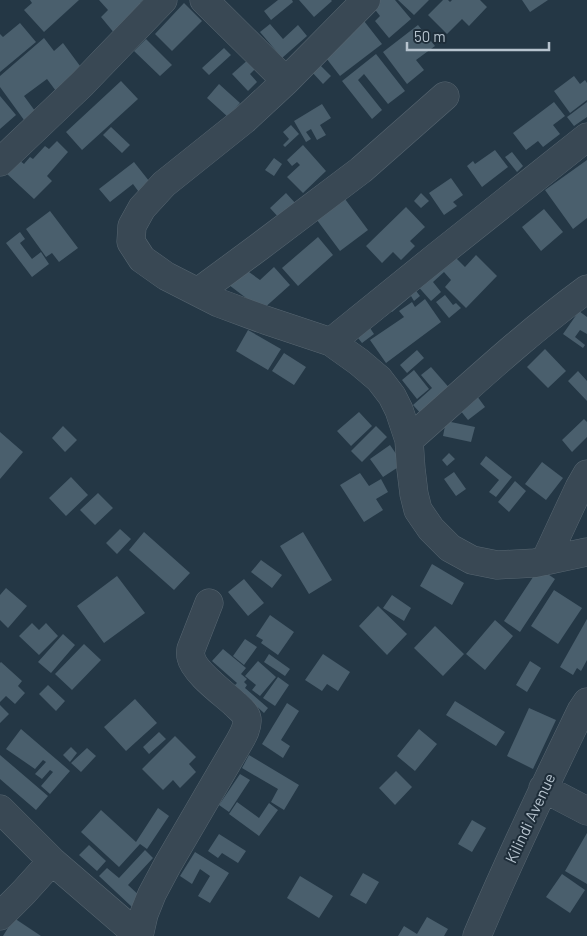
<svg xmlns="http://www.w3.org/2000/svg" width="587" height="936" viewBox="0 0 587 936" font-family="Barlow,sans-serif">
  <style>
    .building { fill: #4a5f6d }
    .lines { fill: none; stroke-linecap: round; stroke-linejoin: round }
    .minor-casing { stroke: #576671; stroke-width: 29 }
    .minor { stroke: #394854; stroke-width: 28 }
    .labels { text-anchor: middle; stroke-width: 4; stroke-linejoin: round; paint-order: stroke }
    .street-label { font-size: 16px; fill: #b6c3ce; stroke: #1e2d39 }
  </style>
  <rect width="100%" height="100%" fill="#243745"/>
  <path class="building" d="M30 0H79L44 32 24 10 32 3Z
    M99 0H143L140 3 145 9 115 34 101 17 108 10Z
    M278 0H292L293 2 271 20 264 11Z
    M299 0H331L332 1 314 17Z
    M378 0H395L411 19 389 38 375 21 380 16 373 7 380 1Z
    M398 0H429L414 15Z
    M443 0H448L450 2 452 0H480L487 7 469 26 462 19 447 34 428 15Z
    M522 0H548L530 12Z
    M184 3 202 21 172 51 155 34Z
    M364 21 382 44 340 76 323 54Z
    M20 23 36 42 0 72V34L3 37Z
    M270 24 283 39 298 25 307 36 282 58 260 32Z
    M418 25 435 46 416 60 424 70 407 84 383 52Z
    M44 38 54 51 63 43 83 70 56 91 47 79 24 96 35 111 24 120 0 87V76Z
    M146 39 172 65 160 76 134 51Z
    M224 48 231 55 209 75 202 68Z
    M376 54 405 91 388 104 364 74 358 80 382 110 372 119 342 81Z
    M250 58 258 66 250 74 257 82 248 91 232 74Z
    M320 65 331 76 323 84 312 72Z
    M574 76 580 84 585 80 587 83V100L570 113 554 91Z
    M121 81 138 99 82 150 66 132Z
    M219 84 240 103 228 117 207 98Z
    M0 96 16 115 0 129Z
    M554 102 565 116 553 125 560 134 543 147 538 141 526 150 513 133Z
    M587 102V117L574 126 567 117Z
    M322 104 331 118 320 125 326 135 317 140 311 129 306 132 311 139 306 142 294 121Z
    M291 125 299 134 285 147 283 145 289 139 283 132Z
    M111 127 130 145 122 153 103 135Z
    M57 141 68 152 47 176 52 181 34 199 6 173 19 160 24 164 30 157 33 159 45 146 49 149Z
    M303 145 326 171 303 193 287 177 300 165 297 162 292 166 287 160Z
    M495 150 508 167 482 187 467 166 473 161 475 164Z
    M512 152 523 166 517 172 505 157Z
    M274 158 282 164 274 176 265 170Z
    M587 160V218L573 229 545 190Z
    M134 162 153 186 141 195 133 184 110 202 99 189Z
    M451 178 463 195 453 202 457 206 444 215 429 193Z
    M286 193 297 205 280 219 270 208Z
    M421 193 429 201 421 208 414 201Z
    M342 195 368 230 340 251 314 216Z
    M406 207 425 227 410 241 415 246 401 260 393 252 382 263 366 246Z
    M544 209 563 232 541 251 522 227Z
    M50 211 78 248 59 262 52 253 46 257 26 229Z
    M20 232 25 239 20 243 32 259 41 252 49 264 32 277 6 243Z
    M318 237 333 255 298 286 282 268Z
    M476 255 497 276 466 308 445 287 451 280 444 272 433 282 441 292 431 301 415 283 436 264 442 270 455 257 465 267Z
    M242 267 260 280 274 267 290 285 262 310 229 285Z
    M410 283 420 296 414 301 411 296 392 312 385 303Z
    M445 295 453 305 456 303 461 308 449 318 436 302Z
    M425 299 441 322 386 363 370 340 404 317 399 311 412 302 415 307Z
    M382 305 388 314 370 328 374 334 362 343 351 329Z
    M579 311 587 317V334L580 330 575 337 585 345 583 348 563 334Z
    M248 330 281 349 268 370 236 351Z
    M545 349 566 371 548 388 527 367Z
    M417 350 424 358 407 373 400 365Z
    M284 353 306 367 294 385 272 371Z
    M431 367 452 391 423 416 413 405 432 388 421 375Z
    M414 370 429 389 417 399 402 380Z
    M578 371 587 381V401L568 381Z
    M477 396 485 407 468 420 460 410Z
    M359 412 372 426 351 446 337 431Z
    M584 419 587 422V437L572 452 562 440Z
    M446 421 475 427 471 442 443 436Z
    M63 426 77 440 65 452 52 438Z
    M376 426 387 437 362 462 351 451Z
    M0 432 23 452 0 479Z
    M390 445 403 464 383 477 370 459Z
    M449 453 455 459 447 466 442 460Z
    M486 456 512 477 496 497 489 492 499 480 480 464Z
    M542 462 563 478 546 500 525 484Z
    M454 472 466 489 456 496 444 479Z
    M360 473 369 486 381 479 388 492 376 499 383 510 364 522 340 485Z
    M71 477 88 495 66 516 49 498Z
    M515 481 526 491 509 512 498 502Z
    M98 493 113 508 95 525 80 510Z
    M120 529 131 539 117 554 106 543Z
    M144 532 190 573 174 590 129 550Z
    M303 532 332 580 309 594 280 546Z
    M261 560 282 575 272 588 251 572Z
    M432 564 464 583 452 605 420 586Z
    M539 568 555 579 520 632 504 621Z
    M117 576 145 613 104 643 77 606Z
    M244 579 264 603 248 616 228 592Z
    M6 588 27 606 8 628 0 620V595Z
    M554 590 582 608 558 644 531 626Z
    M392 595 411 608 404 621 383 608Z
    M378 606 407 634 387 655 359 626Z
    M270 615 294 632 278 655 261 643 263 640 256 636Z
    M587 619V660L581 671 577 668 573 675 560 667Z
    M495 620 513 636 485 670 466 654Z
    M32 623 39 630 46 623 58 636 39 655 19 636Z
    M435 626 464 654 443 676 414 648Z
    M63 634 75 645 51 673 38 662Z
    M245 639 257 647 244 665 233 656Z
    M84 644 101 660 72 690 55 674Z
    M223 649 246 668 241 674 247 679 244 682 247 685 245 688 268 708 264 713 234 686 237 683 212 661Z
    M269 654 290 669 285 676 264 662Z
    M323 654 350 672 338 691 327 684 322 691 305 680Z
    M258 661 276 677 260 696 252 690 256 685 245 676Z
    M530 661 541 668 527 692 516 685Z
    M1 662 22 681 18 686 25 693 15 704 6 696 0 702V663Z
    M278 677 289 685 275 706 263 698Z
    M48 685 65 701 56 711 39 694Z
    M135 699 157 723 126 751 104 727Z
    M455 701 505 732 496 746 446 715Z
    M287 703 299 711 281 740 290 746 283 758 262 744Z
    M0 705 9 714 0 723Z
    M529 708 556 720 533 769 507 756Z
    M21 729 70 771 50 794 41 786 53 772 50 770 42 779 35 774 46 762 43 760 35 769 6 749Z
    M419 729 437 744 415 771 397 756Z
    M159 732 166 739 149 754 143 747Z
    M175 736 196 757 189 764 196 772 180 788 173 780 163 790 142 769Z
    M71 747 77 753 70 762 63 755Z
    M87 748 96 756 81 772 71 763Z
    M0 755 48 796 36 810 0 779Z
    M249 755 299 785 284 810 271 802 278 789 242 768Z
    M396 771 412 787 395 805 379 788Z
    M240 774 250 780 229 812 219 805Z
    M237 802 259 818 269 803 278 810 259 836 229 814Z
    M158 808 169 816 147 849 140 844 119 867 81 832 101 810 136 842Z
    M472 820 486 828 472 852 458 844Z
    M587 833V884L565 871Z
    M219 834 246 851 238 863 222 853 218 858 208 851Z
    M89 845 106 861 97 871 79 855Z
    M145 850 153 858 128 885 141 897 132 907 99 876 107 868 119 878Z
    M195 852 229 873 210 903 198 896 210 876 200 869 192 884 180 876Z
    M363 873 379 882 366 904 350 895Z
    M562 874 585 890 570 913 546 897Z
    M300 876 333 896 319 918 287 898Z
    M427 917 448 929 444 936H398L404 926 417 934Z
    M14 918 41 936H3Z"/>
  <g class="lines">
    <g class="minor-casing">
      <path id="minor" d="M204 0 286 81
        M366 0 286 81 244 120 164 184 142 208 132 226 131 242 142 259 166 276 219 303 265 320 331 342 359 362 379 379 392 396 399 410 409 440 411 469 414 494 418 510 431 529 450 548 472 560 497 565 535 563 587 552
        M0 162 82 84 163 0
        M198 292 259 247 361 170 445 96
        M331 342 436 257 587 137
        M409 440C467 389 524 335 587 289
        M545 561 579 488 587 474
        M543 788 587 811
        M0 809 52 861 139 936
        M0 916 23 893 52 861
        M139 936 144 914 152 894 168 864 238 744C242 737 248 728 247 719 246 713 239 708 235 704 223 693 194 672 191 657 190 656 191 649 191 649L209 603
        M477 936C509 860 545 785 581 711L587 702"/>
    </g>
    <use href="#minor" class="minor"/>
  </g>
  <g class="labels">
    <g class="street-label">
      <text transform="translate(530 818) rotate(-65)" y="6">Kilindi Avenue</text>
    </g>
  </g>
  <path d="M407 42v8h142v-8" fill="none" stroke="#b6c3ce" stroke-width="2.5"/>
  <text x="414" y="42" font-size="15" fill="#b6c3ce" stroke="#1e2d39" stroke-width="4" paint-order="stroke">50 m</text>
</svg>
